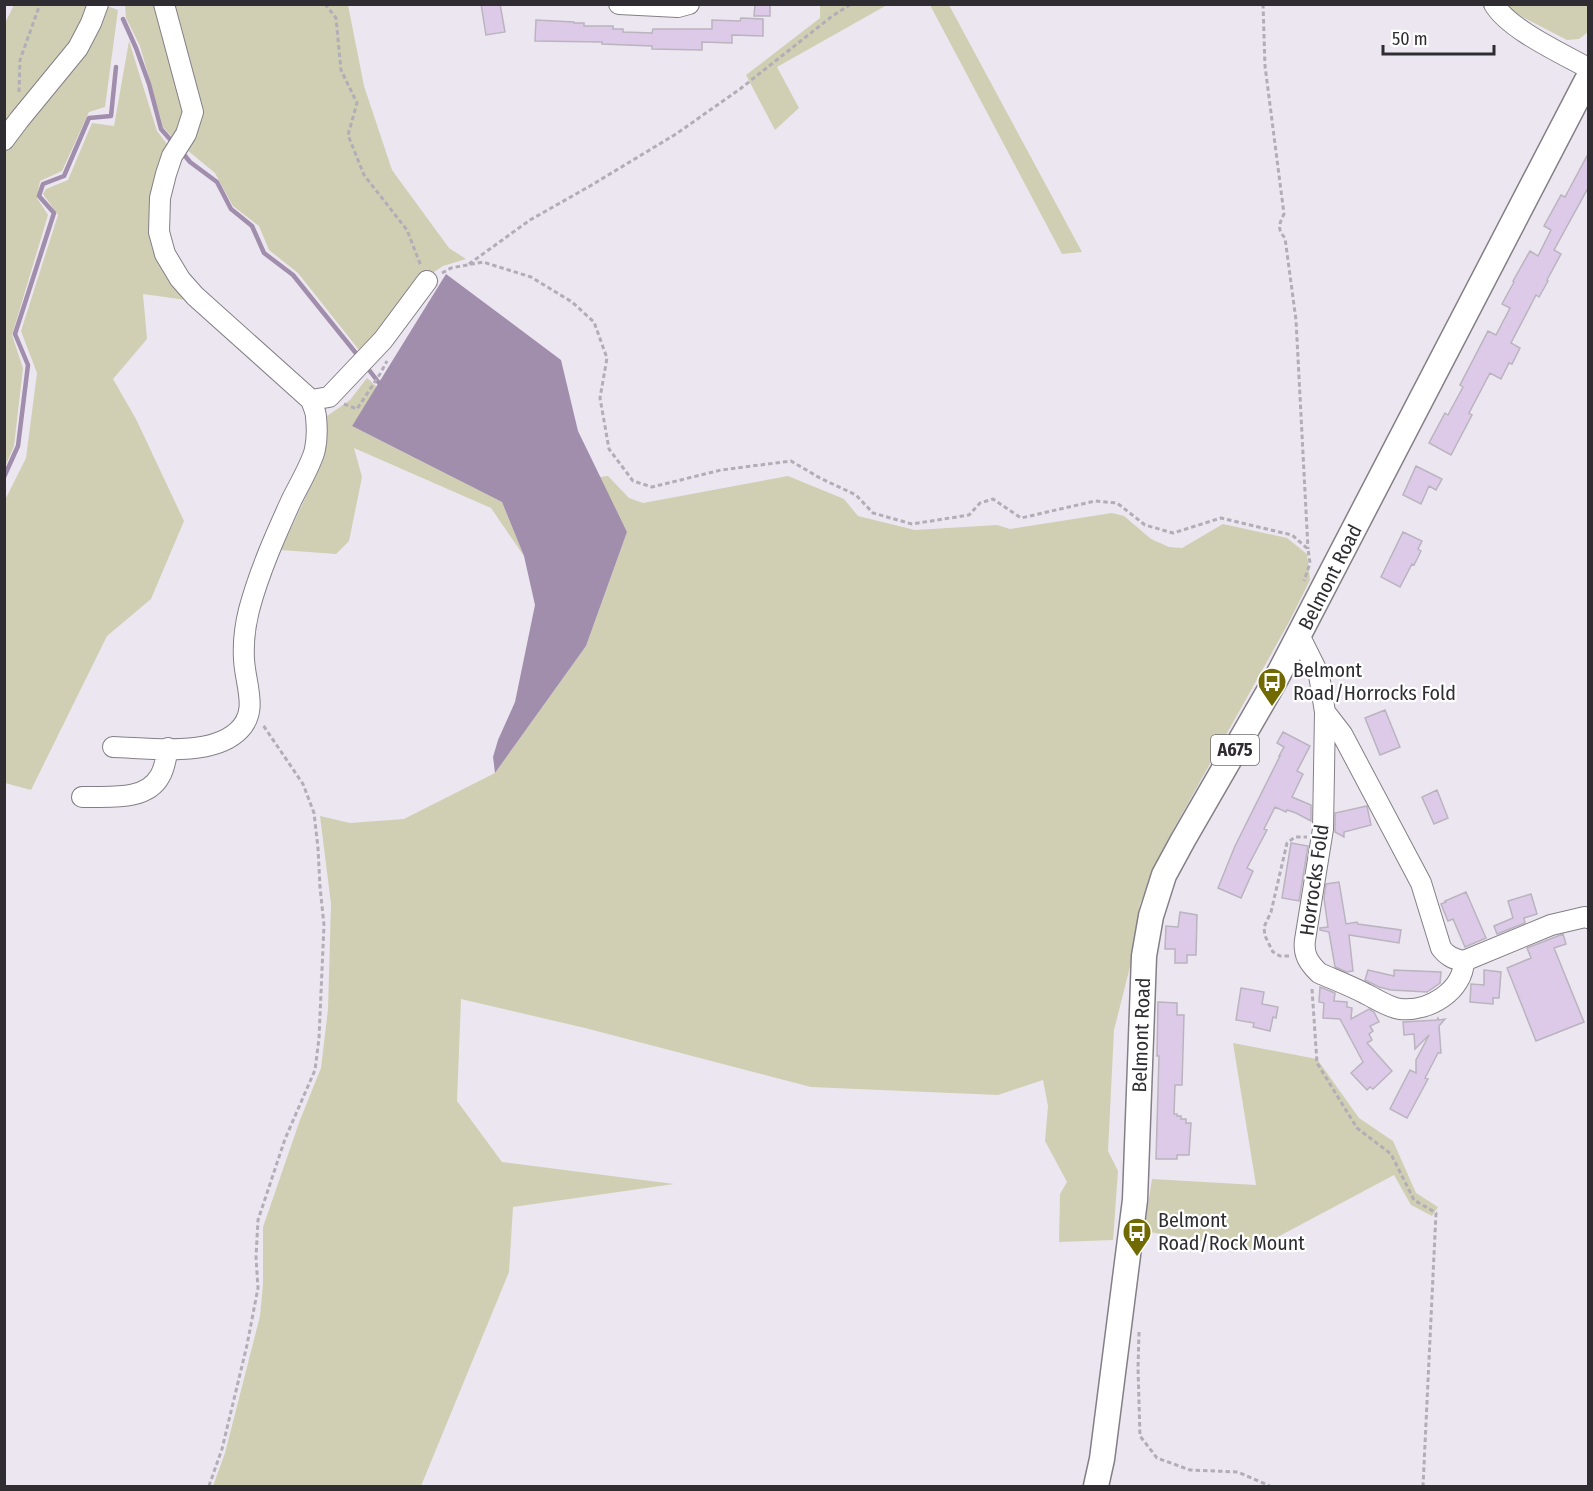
<svg xmlns="http://www.w3.org/2000/svg" width="1593" height="1491" viewBox="0 0 1593 1491" font-family="'Fira Sans Condensed',sans-serif">
  <style>
    .green { fill: #d0cfb3 }
    .water { fill: #a08eac }
    .lines { fill: none; stroke-linecap: round; stroke-linejoin: round }
    .stream { stroke: #a08eac; stroke-width: 4.5 }
    .building { fill: #ddcae9; stroke: #b9b4bd; stroke-width: 1.5 }
    .minor-casing { stroke: #847f87; stroke-width: 22 }
    .major-casing { stroke: #847f87; stroke-width: 27 }
    .path { stroke: #b2adb6; stroke-width: 3; stroke-dasharray: 4.5 3; stroke-linecap: butt }
    .minor { stroke: #fff; stroke-width: 20 }
    .major { stroke: #fff; stroke-width: 24 }
    .labels { text-anchor: middle; stroke-width: 4.5; stroke-linejoin: round; paint-order: stroke }
    .shield { fill: #fff; stroke: #6d6c6f; stroke-width: 1.5 }
    .shield-label { font-size: 18px; font-weight: bold; fill: #2f2d31 }
    .street-label { font-size: 20px; fill: #2f2d31; stroke: #fff }
    .poi-label { font-size: 20px; fill: #2f2d31; stroke: #fff; text-anchor: start }
  </style>
  <rect width="100%" height="100%" fill="#ece6f0"/>
  <path class="green" d="M154 4 161 6 189 110 173 138 163 127 140 46 126 18 125 5Z
    M14 5H91L70 46 5 128V23Z
    M104 5 118 10 105 107 89 112 62 171 40 181 37 198 48 215 12 335 23 368 14 446 5 467V152L10 142Z
    M168 5H348L364 86 392 170 449 248 466 259 443 266 419 282 363 355 298 273 269 250 259 226 233 206 215 173 186 149 194 138Z
    M820 5H887L777 67 799 108 775 130 746 75 820 18Z
    M930 5H949L1082 252 1062 254Z
    M1507 5H1588V32L1579 39 1567 40 1517 14Z
    M129 41 157 131 170 148 155 212 186 300 143 294 147 339 113 379 136 419 184 521 151 599 107 636 31 790 5 783 4 502 26 458 37 373 21 331 58 215 43 194 46 189 68 180 92 123 114 126Z
    M367 378 377 387 352 426 502 502 524 556 491 508 354 448 362 477 349 541 336 554 281 550 322 462 327 416 350 400Z
    M608 476 629 498 643 503 788 476 844 499 858 516 915 530 997 525 1010 529 1112 513 1124 516 1151 539 1169 547 1182 548 1223 524 1287 538 1307 554 1310 580 1289 622 1173 830 1140 904 1131 963 1114 1030 1108 1151 1118 1171 1113 1240 1059 1242 1060 1194 1067 1182 1045 1141 1048 1106 1043 1080 998 1095 811 1087 585 1028 461 999 457 1101 502 1162 674 1184 513 1207 509 1272 421 1486H213L225 1453 260 1316 263 1284V1227L300 1120 321 1068 328 1009 331 904 320 816 350 823 404 819 495 773 586 646 627 532 600 477Z
    M1233 1043 1317 1059 1359 1118 1393 1141 1416 1193 1438 1207 1432 1216 1411 1205 1394 1175 1253 1250 1144 1231 1152 1179 1256 1185Z"/>
  <path class="water" d="M446 274 561 360 578 431 627 532 586 646 495 773 493 757 498 740 515 702 535 605 524 556 502 502 352 426Z"/>
  <g class="lines">
    <path class="stream" d="M123 19 136 48 149 84 161 129 175 145
      M181 151 190 162 217 182 231 209 252 226 264 253 293 275 359 357
      M366 366 379 383
      M4 477 18 446 28 365 15 334 54 213 39 196 43 184 64 176 89 118 111 116 116 67"/>
  </g>
  <path class="building" d="M481 4H500L505 32 486 35Z
    M755 4H770V16H754Z
    M741 18 763 19V36L732 35V43L702 42V50L652 49V46L602 44V42L535 41 536 20 574 22V23H584V26H613V29H623V32L652 33 653 29H712V20L740 21Z
    M1588 154V188L1554 250 1561 254 1547 280 1548 281 1539 297 1536 295 1511 343 1520 348 1512 364 1509 363 1501 379 1490 373 1469 413 1472 415 1451 455 1429 443 1445 413 1448 415 1463 387 1460 385 1488 331 1496 335 1510 308 1502 304 1514 282 1513 281 1530 251 1538 256 1551 230 1544 226 1561 195 1565 197Z
    M1416 466 1442 479 1436 490 1429 486 1421 504 1403 495Z
    M1403 532 1422 541 1418 549 1421 551 1414 565 1412 564 1400 587 1381 577Z
    M1385 710 1400 747 1380 755 1365 718Z
    M1283 732 1310 746 1297 771 1303 774 1292 797 1311 805V821L1296 813 1287 810 1286 812 1275 807 1264 829 1267 830 1247 868 1253 871 1241 898 1218 888 1235 846 1280 756H1279L1284 747 1277 743Z
    M1437 790 1448 818 1434 824 1422 797Z
    M1367 806 1371 825 1344 832V837L1335 832V813Z
    M1291 843 1308 846 1299 901 1282 898Z
    M1339 882 1346 924 1357 922 1358 924 1401 930 1399 943 1349 935 1353 971 1347 972 1335 967 1329 932 1320 930V928L1328 927 1324 898 1326 884Z
    M1466 892 1486 938 1465 947 1453 919 1448 921 1441 904 1446 902 1445 901Z
    M1531 894 1537 914 1524 918 1525 923 1497 934 1494 926 1513 918 1508 901Z
    M1180 912 1197 915 1196 955H1187V963H1175V949H1165L1166 926 1178 927Z
    M1563 934 1566 944 1554 948 1584 1022 1536 1041 1507 968 1531 958 1527 948Z
    M1368 970 1394 976V970L1441 972 1440 983 1427 992 1391 990 1379 987 1365 980Z
    M1484 970 1501 972 1499 998H1493V1004L1470 1002 1471 984 1484 985Z
    M1320 987 1335 993 1334 1001 1347 1002V1007L1352 1008 1351 1019 1369 1009 1374 1012 1379 1022 1370 1026 1373 1031 1369 1034 1372 1040 1367 1043 1392 1071 1373 1089 1370 1087 1367 1090 1351 1073 1363 1062 1340 1019 1323 1018 1324 1003 1319 1002Z
    M1241 988 1264 992 1262 1004 1278 1007 1276 1018 1273 1017 1270 1031 1253 1027 1254 1023 1236 1020Z
    M1158 1002 1177 1003V1015H1184L1182 1085H1175L1174 1114H1177V1116H1181V1119H1186V1123H1191L1189 1155H1177V1159H1156L1159 1056H1157Z
    M1438 1018 1439 1020 1445 1019 1439 1026 1441 1053H1438L1425 1078 1428 1079 1407 1118 1390 1109 1410 1070 1416 1073V1060L1429 1035 1415 1049 1414 1034 1404 1035 1403 1022 1437 1020Z"/>
  <g class="lines">
    <g class="minor-casing">
      <path id="minor" d="M619 4 678 7 689 4
        M1494 4C1508 29 1563 54 1588 68
        M4 140 19 120 78 48 91 23 98 4
        M311 400 329 397 383 340 427 281
        M1299 635 1319 675 1325 712 1323 829 1305 940C1303 955 1309 963 1319 973 1335 980 1351 986 1366 994 1376 999 1390 1008 1400 1009 1429 1012 1463 991 1464 961
        M1325 712 1342 734 1421 883 1441 948C1447 956 1453 959 1464 961L1551 925 1585 917 1588 918
        M113 747C149 748 209 757 237 732 260 712 245 685 244 659 243 642 245 626 249 610 259 572 276 534 292 499 298 487 313 461 315 449 317 440 317 427 316 417 316 412 313 406 311 400L195 296 180 279 165 254 159 232 160 198 166 174 172 156 186 134 193 112 164 4
        M82 797C107 796 146 802 160 776 165 768 166 757 168 748"/>
    </g>
    <g class="major-casing">
      <path id="major" d="M1096 1486 1102 1459 1135 1200 1144 956 1151 916 1164 875 1183 840 1277 677 1588 78"/>
    </g>
    <path class="path" d="M325 4 336 18 341 70 357 103 348 135 364 175 407 230 421 266
      M1263 4 1265 66 1284 214C1279 224 1277 229 1285 238L1296 320 1308 549
      M19 92 20 60 40 4
      M469 264 530 220 590 186 676 134 740 89 831 17 851 4
      M442 273 451 268 483 262 531 277 572 302 594 322 607 358 600 398 609 449 633 481 652 487 721 470 791 461 820 478 856 495 873 513 912 524 969 515 980 503 993 499 1021 518 1095 501 1117 503 1145 525 1173 533 1221 518 1292 535 1308 549 1310 563 1304 581
      M344 404 357 409 380 374 387 361
      M1289 956H1280L1273 952 1265 936 1264 927 1271 912 1287 843 1295 837H1307
      M1312 989 1317 1063 1357 1128 1391 1154 1414 1200 1436 1213 1423 1486
      M1139 1332 1138 1368 1140 1436 1157 1458 1190 1470 1238 1472 1270 1486
      M209 1486 222 1449 247 1345 258 1288 256 1257 258 1220 285 1139 315 1070 319 1038 324 925 320 887 318 848 314 813 303 784 263 725"/>
    <use href="#minor" class="minor"/>
    <use href="#major" class="major"/>
  </g>
  <defs>
    <g id="bus-pin" transform="scale(1.5)"><path d="M0 17L-7.5 6A9.5 9.5 0 1 1 7.5 6Z" fill="#716a03" stroke="#fff"/><path d="M-5-6H5V4H4V6H2V4H-2V6H-4V4H-5ZM-3.5-4V0h7V-4ZM-3.5 1.2v1.5H-2V1.2ZM2 1.2v1.5H3.5V1.2Z" fill="#fff"/></g>
  </defs>
  <g fill-rule="evenodd">
    <use href="#bus-pin" x="1272" y="682"/>
    <use href="#bus-pin" x="1137" y="1232"/>
  </g>
  <g class="labels">
    <rect class="shield" x="1211" y="735" width="48" height="30" rx="4.5"/>
    <g class="shield-label">
      <text x="1235" y="756">A675</text>
    </g>
    <g class="street-label">
      <text transform="translate(1330 577) rotate(-63)" y="7">Belmont Road</text>
      <text transform="translate(1314 880) rotate(-82)" y="7">Horrocks Fold</text>
      <text transform="translate(1141 1035) rotate(-88)" y="7">Belmont Road</text>
    </g>
    <g class="poi-label">
      <text x="1293" y="677">Belmont<tspan x="1293" dy="23">Road/Horrocks Fold</tspan></text>
      <text x="1158" y="1227">Belmont<tspan x="1158" dy="23">Road/Rock Mount</tspan></text>
    </g>
  </g>
  <rect width="1593" height="1491" fill="none" stroke="#2f2d31" stroke-width="12"/>
  <path d="M1383 45v9h111v-9" fill="none" stroke="#2f2d31" stroke-width="3"/>
  <text x="1392" y="45" font-size="18" fill="#2f2d31" stroke="#ffffff" stroke-width="4.5" paint-order="stroke">50 m</text>
</svg>
